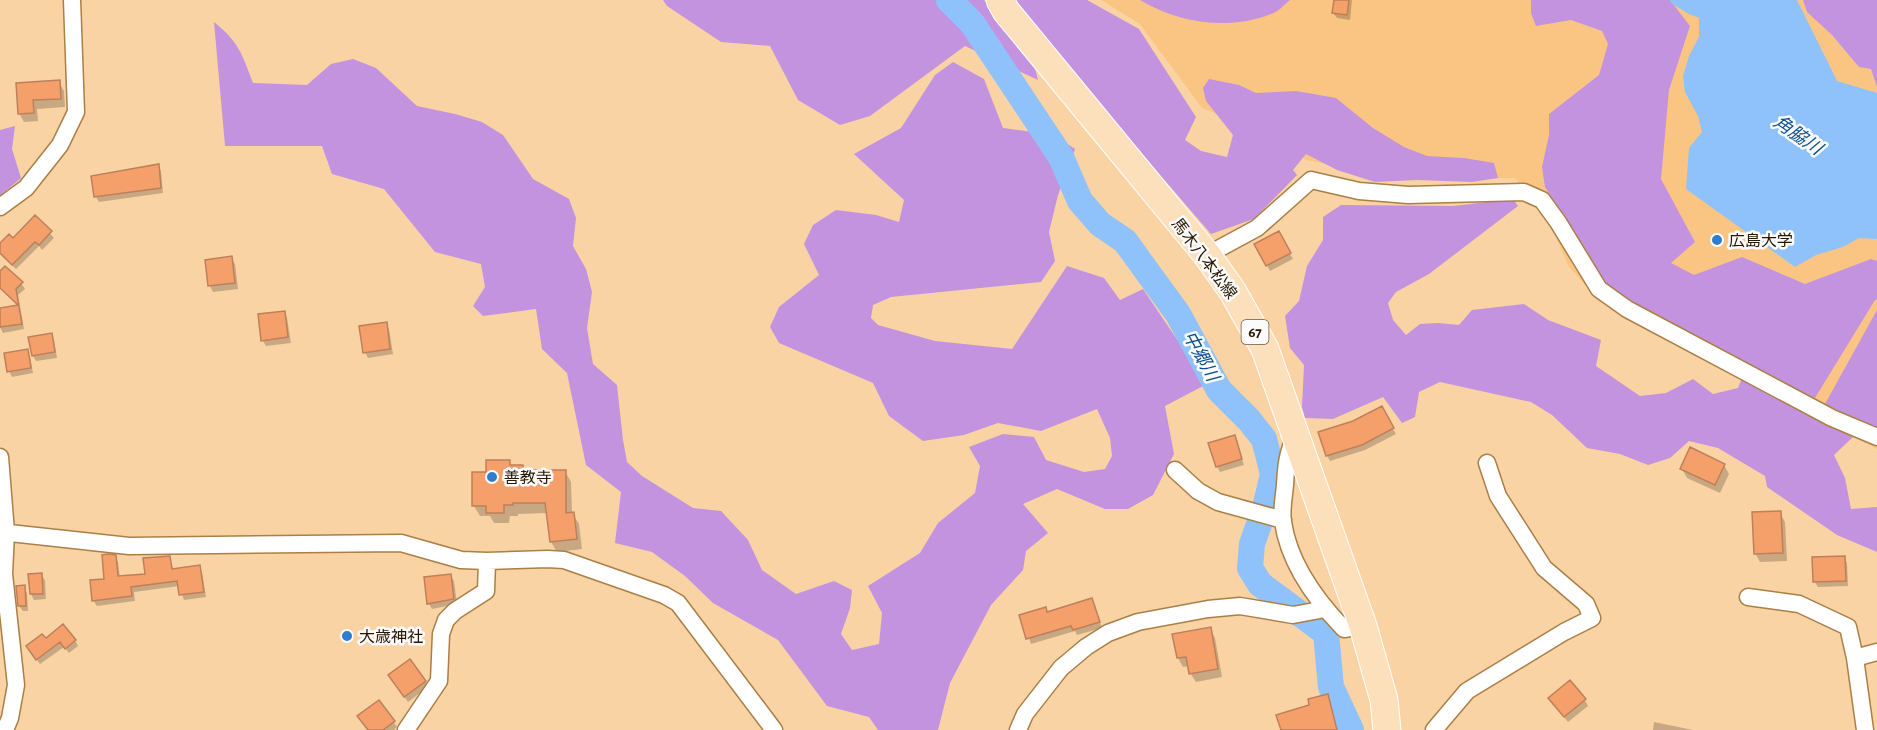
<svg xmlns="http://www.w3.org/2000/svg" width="1877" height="730" viewBox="0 0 1877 730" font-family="'Alegreya Sans','Noto Sans JP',sans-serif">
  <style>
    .built { fill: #fac583 }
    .green { fill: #c393e0 }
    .water { fill: #8fc2fb }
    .shadow { fill: #0003 }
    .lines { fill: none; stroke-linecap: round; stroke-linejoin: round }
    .river { stroke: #8fc2fb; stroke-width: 26 }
    .building { fill: #f5a06a; stroke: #bd805a; stroke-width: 1.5 }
    .minor-casing { stroke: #ab7f45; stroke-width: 19 }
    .primary-casing { stroke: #fff; stroke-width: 29 }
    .minor { stroke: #fff; stroke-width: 16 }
    .primary { stroke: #fcdfbb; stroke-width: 27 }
    .poi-dot { fill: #2f7dcd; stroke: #fbfbfb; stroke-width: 2 }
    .labels { text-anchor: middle; stroke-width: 5; stroke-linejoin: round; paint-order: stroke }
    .shield { fill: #fbfbfb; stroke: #675b4c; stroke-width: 1.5 }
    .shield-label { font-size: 15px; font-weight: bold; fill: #281701 }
    .poi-label { font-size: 16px; fill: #281701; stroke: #fbfbfb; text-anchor: start }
    .street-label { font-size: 16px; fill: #281701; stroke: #fbfbfb }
    .water-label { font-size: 18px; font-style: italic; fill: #09508f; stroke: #fbfbfb }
  </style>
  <rect width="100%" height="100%" fill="#f9d3a4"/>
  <path class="built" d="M1101 0H1877V449L1624 318 1594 294 1569 267 1546 214 1515 178 1411 180 1306 160 1278 138 1202 108 1140 24Z"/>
  <path class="green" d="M663 0H984L1032 55 1038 80 965 46 870 116 840 125 798 100 770 46 721 42 667 6Z
    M1014 0H1087L1139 29 1196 117 1185 140 1201 151 1227 157 1233 135 1206 101 1203 88 1209 79 1239 85 1256 93 1296 91 1336 98 1373 128 1404 147 1427 156 1464 158 1494 163 1498 178 1472 182 1417 180 1375 182 1337 170 1306 154 1293 170 1297 175 1254 219 1211 234 1041 37Z
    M1140 0H1290C1284 5 1278 12 1271 14 1229 31 1178 23 1140 0Z
    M1531 0H1670L1690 26 1669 90 1661 179 1695 242 1671 263 1694 275 1742 257 1805 284 1871 259 1877 261V300H1875L1815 398 1737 362 1625 299 1600 278 1545 187 1542 167 1549 135V114L1599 75 1608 44 1602 31 1571 20 1536 26 1531 13Z
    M1803 0H1877V87L1871 69 1859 67 1832 35 1807 12Z
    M214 22C239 42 242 54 253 83L307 85 331 64 353 59 376 68 417 106 455 114 482 122 503 135 533 179 569 199 576 218 573 246 586 269 592 292 587 328 593 364 617 385 623 440 627 462 642 476 693 508 721 511 748 540 762 570 796 594 834 581 852 590 850 608 841 634 852 650 879 644 882 613 868 586 920 553 938 523 975 493 980 466 969 447 1003 434 1034 437 1046 460 1084 472 1105 469 1112 456 1110 438 1097 409 1041 431 998 423 964 435 923 441 889 416 873 383 779 343 770 327 779 307 819 275 804 244 813 225 836 210 876 215 899 222 904 200 854 154 901 128 935 75 953 62 984 79 1003 128 1054 135 1075 149 1058 195 1049 232 1055 261 1041 282 891 297 873 305 871 318 878 325 935 341 1012 349 1067 266 1104 278 1120 300 1143 289 1207 384 1165 406 1174 454 1153 495 1128 509H1105L1057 489 1023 504 1048 533 1026 551 1023 570 991 605 950 683 938 730H878L869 717 827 706 778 640 713 603 685 576 652 552 615 543 621 492 586 465 567 373 542 349 536 309 483 316 473 306 485 287 481 264 435 252 384 189 332 174 322 146H225Z
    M15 126 12 149 21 178 0 196V130Z
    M1513 199 1518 206 1429 274 1396 292 1388 303 1393 320 1406 335 1420 324 1438 323 1459 325 1472 310 1524 304 1548 320 1601 340 1596 366 1640 396 1666 393 1693 379 1713 394 1738 388 1742 378 1853 437 1834 455 1845 478 1851 509 1877 507V552L1837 535 1767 487 1765 476 1718 448 1689 441 1670 458 1648 465 1620 454 1587 448 1552 415 1531 402 1440 382 1419 392 1415 417 1402 423 1383 397 1333 419 1305 418 1302 407 1304 365 1290 348 1285 316 1299 301 1307 266 1323 240V217L1341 205 1453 206Z
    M1877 310V430L1825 404Z"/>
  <path class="water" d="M1670 0H1797L1837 81 1877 93V239L1859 238 1843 247 1816 255 1795 267 1686 189 1689 148 1702 132 1698 116 1685 92 1683 76 1689 56 1699 37V18L1689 14 1671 3Z"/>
  <path class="shadow" d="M1335 0H1352L1350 20 1337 18 1333 13Z
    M59 82 64 91 65 107 37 109 38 121 24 122 19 113 17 84Z
    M158 166 161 171 163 193 99 202 96 197Z
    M35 217 54 238 42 250 39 246 16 269 0 254V245L13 240Z
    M1278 233 1293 259 1270 271 1256 245Z
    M231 258 235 264 238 289 213 292 210 286 206 261Z
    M0 274 21 283 25 289 18 295 24 329 3 333 0 327V309L18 306 0 288Z
    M284 312 287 318 291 343 266 346 263 341Z
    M386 324 389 329 393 354 368 358 365 352Z
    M51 335 54 340 57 358 36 361 33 356 30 338Z
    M27 350 30 356 33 373 12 377 9 371Z
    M1381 408 1396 434 1365 450 1330 461 1327 455Z
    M1234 437 1244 465 1220 472 1217 466Z
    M509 461 512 467H522L525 472 565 471 571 482 572 513 579 524 582 549 557 552 551 542 548 513 518 514V516H510L509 523H494L490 516H480L474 506 488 473Z
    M1724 465 1729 474 1720 493 1687 478 1682 469Z
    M1780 513 1785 522 1787 561 1760 562 1755 553Z
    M115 557 118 562 120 578 147 575 169 558 174 570 199 567 202 572 206 597 184 600 179 586 134 592 135 601 97 606 93 600 106 580Z
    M1844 557 1847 563 1848 586 1818 587 1814 581Z
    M41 575 45 580 46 599 34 600 31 594Z
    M450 575 454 581 457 604 432 609 429 604Z
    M24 587 27 593 28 611H23L19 606Z
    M1092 600 1102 628 1077 635 1075 631 1031 644 1021 616 1047 613Z
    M1210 629 1215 638 1222 677 1196 682 1190 673 1189 666 1183 667 1178 658Z
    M46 640H75L78 646 69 653 64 647 40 664 31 652Z
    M393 681H425L428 687 408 702Z
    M1327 696 1338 730H1282L1311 706Z
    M1585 700 1588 706 1568 722 1553 703Z
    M379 702 397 727 394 730H368Z
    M1654 722 1693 730H1653Z"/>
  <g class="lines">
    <path class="river" d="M949 0 972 23 1061 157 1080 201 1100 224 1125 241 1178 314 1219 390 1249 420 1264 439 1273 474 1266 504 1252 544 1250 568 1260 584 1326 633 1331 687 1351 730"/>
  </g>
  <path class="building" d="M1334 0H1349L1347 15 1332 13Z
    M60 80 61 99 33 100 34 113 18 114 16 83Z
    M159 164 161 188 94 197 91 176Z
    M35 215 52 231 39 245 35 242 12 265 0 253V243L9 234 13 238Z
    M1279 231 1291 253 1266 266 1254 244Z
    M232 256 235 283 208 286 205 260Z
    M5 266 23 282 16 289 22 324 0 327V308L18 305 0 288V271Z
    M285 311 288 337 261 341 258 314Z
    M387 322 390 349 363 353 359 326Z
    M52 333 55 352 32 356 28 337Z
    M28 349 31 368 7 372 4 353Z
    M1382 406 1394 428 1362 445 1326 456 1318 432 1353 421Z
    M1235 435 1242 459 1216 467 1208 443Z
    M1690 447 1725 464 1715 485 1680 469Z
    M486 460H510V465H523V470H566V513L574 512 577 539 550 542 545 503H513V505H504V513H486V506H472V472H486Z
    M1781 511 1783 553 1754 554 1752 512Z
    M108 554 116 555 118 576 145 574 143 558 170 556 172 569 200 565 204 592 179 595 177 581 131 587 132 596 92 601 90 580 104 579 102 555Z
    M1845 556 1846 581 1813 582 1812 557Z
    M42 573 43 594H30L28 574Z
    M451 574 454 599 427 604 424 577Z
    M25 585 26 606H18L16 586Z
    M1092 598 1100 622 1073 630 1071 626 1026 639 1019 615 1046 607 1047 612Z
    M63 624 76 640 65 649 60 642 36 660 26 646 42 634 46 638Z
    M1211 627 1218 669 1189 674 1186 657 1177 658 1172 634Z
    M410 659 426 681 404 697 388 675Z
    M1570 680 1586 699 1564 717 1548 698Z
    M1328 694 1337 730H1281L1276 715 1309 705 1308 699Z
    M379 700 395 721 383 730H368L357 716Z"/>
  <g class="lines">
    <g class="minor-casing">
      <path id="minor" d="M0 207 26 188 60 145 76 112 72 0
        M1207 255 1257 228 1311 180 1359 191 1408 195 1524 192 1542 200 1558 222 1599 289 1627 309 1832 418 1877 437
        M1296 436C1287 452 1286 467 1285 485 1284 497 1281 510 1283 522 1289 563 1316 600 1344 629L1363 626
        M0 457 6 532 4 574 16 685 10 718 5 730
        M1175 470 1198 491 1218 502 1283 520
        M0 532 129 546 401 543 461 560 487 561 548 559 564 560 664 595 678 603 774 730
        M1748 597 1799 604 1848 627 1855 658 1865 730
        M1855 658 1877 652
        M406 730 439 681 441 634 446 620 455 611 486 591 487 561
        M1018 730 1025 714 1061 668 1086 647 1108 633 1138 622 1208 609 1240 606 1293 615 1325 609
        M1434 730 1467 691 1564 632 1592 618 1586 604 1544 568 1498 496 1487 463"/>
    </g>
    <g class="primary-casing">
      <path id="primary" d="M1000 0 1006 11 1207 255 1233 292 1265 349 1363 626 1384 700 1387 730"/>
    </g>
    <use href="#minor" class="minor"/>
    <use href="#primary" class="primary"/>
  </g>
  <g class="poi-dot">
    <circle cx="1717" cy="240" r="6"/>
    <circle cx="492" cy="477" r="6"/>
    <circle cx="347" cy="636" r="6"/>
  </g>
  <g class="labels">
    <rect class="shield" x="1241.5" y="320" width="27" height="24" rx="4.5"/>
    <g class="shield-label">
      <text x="1255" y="337">67</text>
    </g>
    <g class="poi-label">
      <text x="1729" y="246">広島大学</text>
      <text x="504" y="483">善教寺</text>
      <text x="359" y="642">大歳神社</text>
    </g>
    <g class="street-label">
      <text transform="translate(1205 258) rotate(53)" y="6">馬木八本松線</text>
    </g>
    <g class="water-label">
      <text transform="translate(1798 135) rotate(35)" y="6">角脇川</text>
      <text transform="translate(1201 356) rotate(61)" y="6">中郷川</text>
    </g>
  </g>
</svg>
